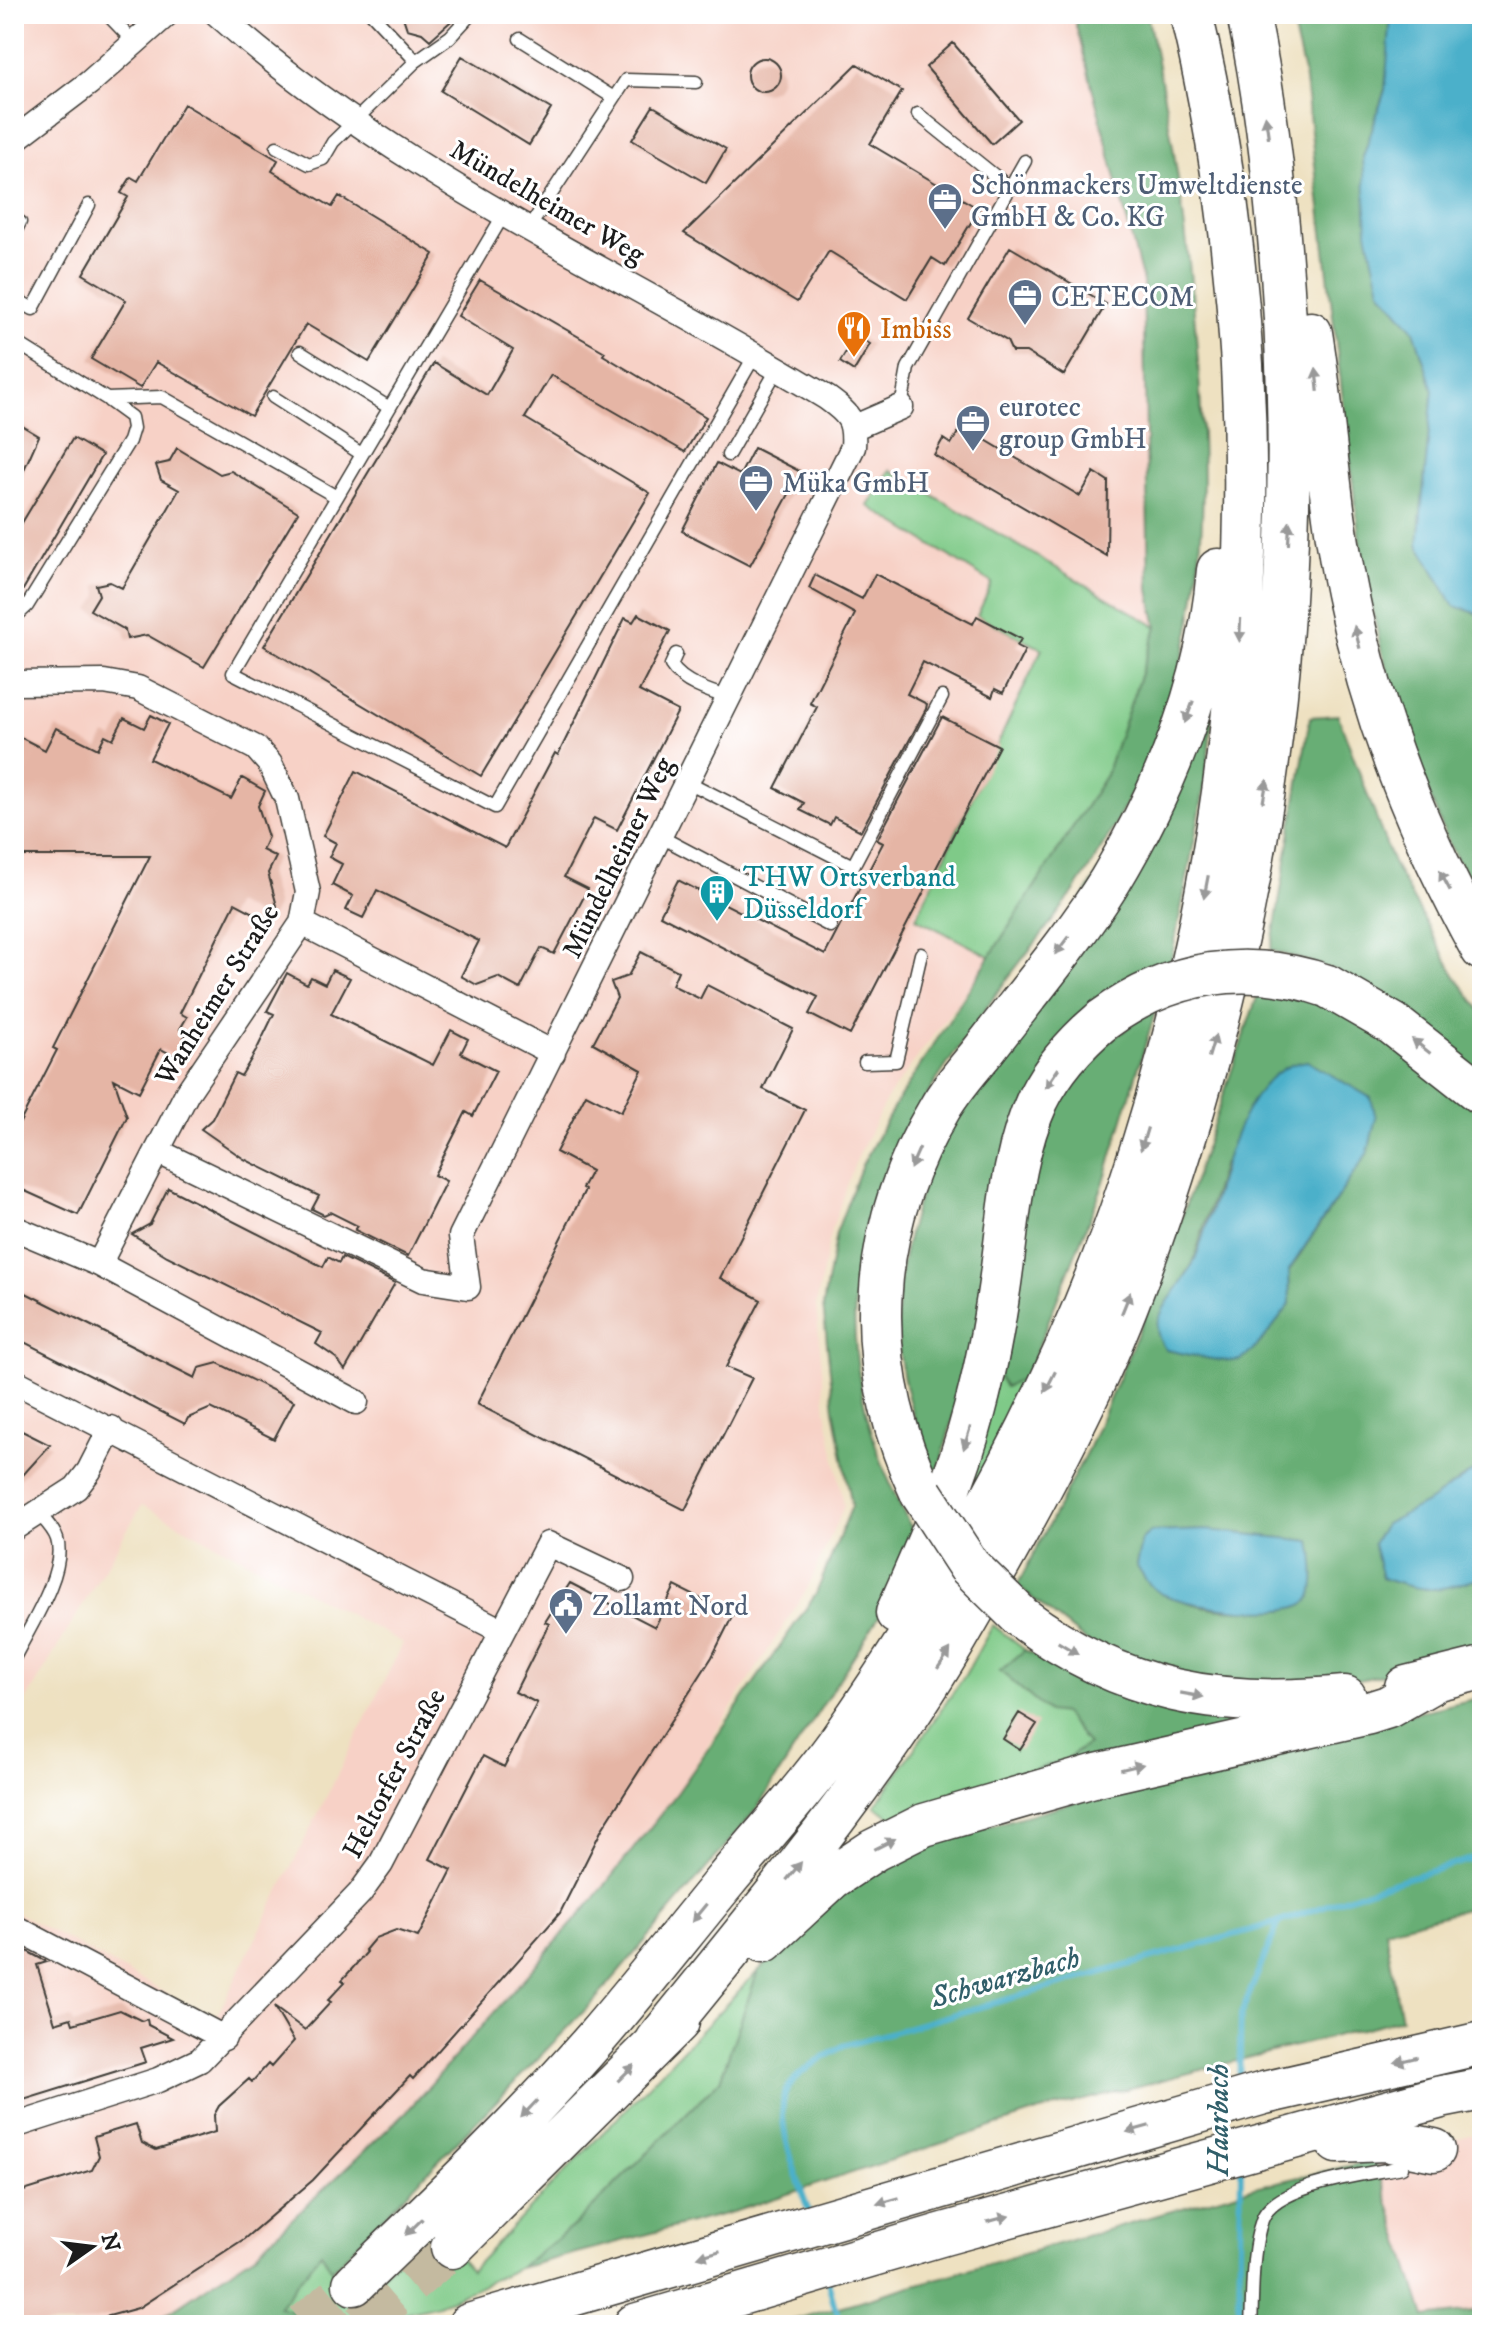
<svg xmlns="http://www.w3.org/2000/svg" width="1496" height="2339" viewBox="0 0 1496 2339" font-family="'IM FELL DW Pica',serif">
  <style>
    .built { fill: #f7d1c6 }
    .green { fill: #7fca88; stroke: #4e7352; stroke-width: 2 }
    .forest { fill: #67ae74; stroke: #426548; stroke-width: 2; fill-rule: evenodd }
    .water { fill: #4bb0ca; stroke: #346673; stroke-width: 2 }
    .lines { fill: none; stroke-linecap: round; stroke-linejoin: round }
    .stream { stroke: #4bb0ca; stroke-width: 6 }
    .building { fill: #e5b5a5 }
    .motorway-tunnel { stroke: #c4baa0; stroke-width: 42; stroke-dasharray: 42 21; stroke-linecap: butt }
    .service-casing { stroke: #3c3a35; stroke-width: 15 }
    .minor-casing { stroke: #3c3a35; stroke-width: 27 }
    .motorway-casing { stroke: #3c3a35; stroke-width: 45 }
    .service { stroke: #fff; stroke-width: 12 }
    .minor { stroke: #fff; stroke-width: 24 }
    .motorway { stroke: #fff; stroke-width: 42 }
    .motorway-bridge-casing { stroke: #3c3a35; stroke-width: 45; stroke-linecap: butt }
    .motorway-bridge { stroke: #fff; stroke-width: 42 }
    .oneway { fill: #999 }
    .labels { text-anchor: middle; stroke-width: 6; stroke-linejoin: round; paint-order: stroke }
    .service-label { font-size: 28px; fill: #4e5e75; stroke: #fff; text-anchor: start }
    .street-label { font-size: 28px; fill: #1c1c1c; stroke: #fff }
    .food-label { font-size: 28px; fill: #c56008; stroke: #fff; text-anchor: start }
    .culture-label { font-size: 28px; fill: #0d838f; stroke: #fff; text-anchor: start }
    .water-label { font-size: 30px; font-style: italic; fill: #315f6a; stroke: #fff }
  </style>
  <rect width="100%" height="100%" fill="#fff"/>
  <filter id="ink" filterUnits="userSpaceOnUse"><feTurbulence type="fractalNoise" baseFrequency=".0125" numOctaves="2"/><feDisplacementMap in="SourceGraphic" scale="16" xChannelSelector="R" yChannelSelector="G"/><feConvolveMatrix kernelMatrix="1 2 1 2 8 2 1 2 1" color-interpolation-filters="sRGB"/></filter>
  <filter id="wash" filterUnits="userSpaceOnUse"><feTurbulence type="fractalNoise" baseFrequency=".006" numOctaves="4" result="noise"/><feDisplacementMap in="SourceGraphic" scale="32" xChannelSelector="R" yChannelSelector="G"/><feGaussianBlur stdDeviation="1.8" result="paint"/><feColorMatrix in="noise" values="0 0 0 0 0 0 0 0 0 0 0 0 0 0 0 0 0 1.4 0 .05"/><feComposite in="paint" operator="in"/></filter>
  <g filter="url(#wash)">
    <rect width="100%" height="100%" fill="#eee1c1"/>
    <path class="built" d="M14 14H1073L1143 282 1149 590 1157 627 1106 775 991 957 886 1100 855 1163 831 1231 816 1305 826 1411 844 1506 807 1589 678 1792 593 1900 408 2111 255 2254 150 2325H14V1911L215 2020 403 1643 142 1505 14 1721Z
      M1482 2132V2310L1425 2317 1375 2160Z"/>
    <path class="green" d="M890 470 1157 627 1106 775 991 957 916 918 1042 649 977 616 992 583 868 506Z
      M996 1371 1005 1387 1026 1377 960 1528Z
      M993 1625 1025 1650 1000 1671 1064 1714 1088 1744 1065 1760 1024 1773 1014 1788 902 1826 875 1806 965 1675Z
      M758 1971 720 2080 576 2224 519 2268 438 2305 353 2325 277 2307 321 2253 332 2270 360 2293 433 2228 471 2270Z"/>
    <path class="forest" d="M1073 14H1147C1173 129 1190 244 1198 362 1206 470 1208 583 1174 688 1153 754 1124 814 1087 872 1059 916 1024 955 994 997 948 1062 902 1127 872 1201 866 1216 865 1233 861 1249 841 1350 868 1451 918 1540L892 1596 756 1810 596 1999 332 2270 321 2253 278 2307 349 2325H150L255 2254 408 2110 593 1900 678 1792 816 1594 852 1506 834 1409 823 1305 836 1233 862 1165 895 1105 1106 775 1157 627 1149 590 1143 282Z
      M1290 14H1392L1389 77 1363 157 1380 290 1414 330 1433 390 1418 544 1454 606 1482 615V905L1449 844 1413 754 1381 649 1362 560 1304 73Z
      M1217 673 1205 785 1171 961 1133 978 1063 1040 969 1357 937 1477C878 1344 890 1273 939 1140Z
      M1338 715 1393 863 1456 977 1482 1012V1075L1335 970 1271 950 1310 717Z
      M1259 991 1321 996 1482 1103V1465L1430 1501 1382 1578C1424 1592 1440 1592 1482 1576V1653L1341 1684 1201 1682 1091 1645 1017 1586 1088 1449 1158 1286ZM1307 1061 1371 1098 1368 1152 1289 1271 1290 1304C1280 1317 1254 1355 1240 1359 1224 1364 1183 1353 1166 1350L1157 1323 1193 1263 1222 1166ZM1207 1530 1311 1541 1285 1610C1234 1611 1165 1613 1136 1565L1142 1539 1150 1532Z
      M1157 1006 1103 1185 1026 1377 1005 1387 996 1371 1037 1146 1077 1066Z
      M1025 1650C1098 1690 1169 1717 1253 1722L1014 1788 1024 1773 1065 1760 1088 1744 1064 1714 1048 1712 1000 1671Z
      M1482 1697V1905L1385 1930 1401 2019 1037 2112 736 2211 519 2268 576 2224 720 2080 758 1971 828 1906 877 1870 931 1842 1258 1751Z
      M1375 2160 1425 2317 1482 2310V2325H776L1255 2187Z"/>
    <path class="water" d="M1391 14H1482V615L1454 606 1418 544 1433 390 1414 330 1380 290 1367 232 1363 157 1385 90Z
      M1307 1061 1371 1098 1376 1118 1368 1152 1289 1270 1290 1304C1280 1317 1254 1355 1240 1360 1224 1364 1183 1353 1166 1350 1160 1342 1155 1332 1158 1322 1164 1301 1184 1283 1193 1264 1217 1212 1233 1068 1307 1061Z
      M1482 1465V1576C1439 1593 1425 1593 1382 1578L1373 1544 1385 1524 1430 1501Z
      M1207 1530 1311 1541C1314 1556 1317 1583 1311 1597 1297 1624 1182 1605 1160 1593 1148 1586 1143 1576 1136 1565L1142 1539 1150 1532Z"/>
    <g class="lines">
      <path class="stream" d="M1239 2086 1241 2014 1279 1922
        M808 2210C799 2181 771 2113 788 2088 801 2068 824 2058 843 2046L1279 1922 1381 1886 1482 1856
        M828 2282 840 2325
        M1239 2325 1241 2169"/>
    </g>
    <g id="blocks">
      <path class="building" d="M402 14H459L430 40 422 33 407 29Z
        M953 43 1019 120 992 144 926 67Z
        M462 56 551 109 529 145 441 91Z
        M747 75a17 17 0 1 1 34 0a17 17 0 1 1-34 0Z
        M857 64 902 91 870 144 979 209 945 266 932 258 907 299 829 251 797 302 684 233Z
        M184 104 278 160 272 171 332 207 339 196 434 254 369 362 306 324 251 416 156 362 140 388 91 359 126 300 83 274 128 197 121 193 131 177 138 181Z
        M653 106 726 149 706 183 632 140Z
        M1010 247 1106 304 1064 375 1026 352H1012L1007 341 968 318Z
        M480 280 605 352 603 355 706 417 685 452 551 375 525 418 650 493 481 776 264 646 434 363 487 395 513 350 458 316Z
        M856 335 870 344 854 371 840 362Z
        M14 421 39 436 14 492Z
        M962 426 1080 496 1094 472 1108 481 1107 556 934 455 943 439 951 444Z
        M73 438 102 455 14 605V536Z
        M177 448 220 474 231 471 298 512 204 667 147 635 127 639 125 630 90 610 99 595 96 585 110 582 122 588 179 490 161 480 156 465 169 462Z
        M754 448 801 472 750 566 682 531 717 463 740 475Z
        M875 574 973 624 977 616 1021 639 1017 646 1025 650 1003 693 995 689 992 697 923 662 907 694 927 704 926 709 861 831 834 817 830 825 800 810 804 803 775 788 817 707 810 703 855 614 809 588 815 575 862 599Z
        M638 614 670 631 639 691 678 711 617 830 594 818 564 877 588 889 554 954 541 948 520 989 498 977 477 985 461 976 479 941 377 890 363 918 346 910 353 896 332 885 342 864 329 857 336 843 323 836 356 771 505 848 555 753 558 755 625 618 633 622Z
        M151 715 168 724 150 759 231 799 242 778 265 791 258 806 268 837 262 850 276 857 268 873 277 906 269 921 235 903 180 1013 187 1017 180 1029 187 1032 184 1038 191 1042 182 1060 161 1049 139 1092 114 1079 127 1117 78 1215 14 1186V1134L57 1050 53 1048 150 856H14V734L45 750 56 728 98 749 105 735 113 739 124 718 144 728Z
        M942 717 999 746 850 1035 809 1014 818 997 660 915 678 880 825 955 883 843 877 840Z
        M641 952 678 971 672 985 700 999 707 985 793 1029 763 1089 805 1110 720 1278 761 1300 726 1367 752 1378 685 1510 477 1404 585 1190 582 1188 591 1171 556 1152 586 1094 621 1112 642 1070 593 1043 617 998 611 982 628 976Z
        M332 970 350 978 331 1014 433 1065 451 1030 468 1039 461 1053 496 1071 473 1116 466 1112 434 1175 446 1181 408 1256 355 1230 358 1226 330 1212 324 1215 312 1209 319 1196 244 1159 201 1129 212 1119 235 1073 241 1076 256 1051 274 1014 267 1011 287 973 307 984 311 977 325 984Z
        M168 1188 323 1267 328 1257 339 1263 342 1257 395 1283 345 1370 336 1358 316 1344 322 1333 167 1256 132 1234 150 1224Z
        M14 1287 195 1378 199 1368 218 1363 294 1401 274 1439 211 1408 188 1418 185 1424 14 1337Z
        M14 1427 50 1445 14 1485Z
        M570 1583 655 1627 675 1586 733 1615 712 1657 602 1829 560 1913 413 2079 410 2076 313 2180 244 2239 138 2308 76 2325H14V2194L92 2170 99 2156 94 2137 136 2124 142 2143 156 2150 215 2132 214 2115 219 2106 249 2079 252 2082 268 2064 271 2067 294 2041 274 2007 305 2030 331 2002 328 2000 345 1982 342 1980 367 1952 365 1950 375 1938 396 1930 418 1937 452 1870 430 1859 483 1756 504 1767 537 1703 515 1692 549 1624 545 1622Z
        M1019 1713 1037 1724 1020 1750 1003 1739Z
        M14 1944 47 1962 37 1965 55 2023 71 2018 73 2024 120 2010 142 2021 147 2019 148 2025 173 2038 141 2048 146 2062 14 2103Z"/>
    </g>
  </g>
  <g filter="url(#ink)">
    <use href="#blocks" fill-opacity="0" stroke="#3c3a35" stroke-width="2"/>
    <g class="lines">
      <path class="motorway-tunnel" d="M304 2325 354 2284
        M362 2325 452 2247"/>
      <g class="service-casing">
        <path id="service" d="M107 14 135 43
          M969 14H987
          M520 39 614 98
          M416 61 450 37 471 14
          M918 114 1010 188
          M277 147 309 164 323 159 333 142 416 61 372 14
          M504 214 233 673 495 807 755 355
          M529 228 626 80 696 82
          M14 234 20 222
          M14 298 33 309 89 205
          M14 341 107 399 162 397 335 496
          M300 352 388 407
          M273 397 360 453
          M901 407 908 368 1025 161
          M728 455 778 368
          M14 618 27 606 129 441 133 428 131 417 109 401
          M676 654 671 665C682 683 710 692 730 698
          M688 782 853 866 942 697
          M661 837 830 926
          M865 1062 896 1061 921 954
          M14 1658C29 1628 67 1571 57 1539 54 1529 45 1521 38 1513
          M1251 2325C1253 2292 1251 2251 1262 2220 1274 2184 1368 2174 1402 2167"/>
      </g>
      <g class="minor-casing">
        <path id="minor" d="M14 140 89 83 167 14
          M855 427 901 407
          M14 683 104 682 138 688 256 748 270 764 287 799 308 892 302 923 187 1093 157 1151
          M302 923 553 1053
          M14 1228 99 1264 356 1402
          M99 1264 157 1151 423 1280 468 1287 461 1236 853 447C855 420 849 414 827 398 623 273 396 175 217 14
          M14 1381 502 1631
          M14 1528 76 1488 89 1471 111 1428
          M14 1927 224 2038
          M14 2126 158 2080 200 2060 360 1893 381 1864 548 1544 622 1579"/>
      </g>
      <g class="motorway-casing">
        <path id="motorway" d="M1311 333C1325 419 1329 507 1347 593 1373 721 1419 835 1482 949
          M1327 986 1393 1024 1482 1094
          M922 1494C861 1366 866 1231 940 1108 951 1089 966 1072 980 1055 1022 1000 1074 939 1110 881 1167 786 1209 681 1218 570
          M897 1613C927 1546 957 1479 975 1409 986 1368 994 1325 1000 1283 1009 1222 1011 1157 1038 1099 1053 1069 1078 1041 1103 1020
          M1021 1617C1123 1693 1220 1709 1345 1697
          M1406 1687 1482 1668
          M764 1941 832 1878 874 1850 924 1825 1097 1775 1369 1713 1388 1707 1434 1681
          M657 2041C760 1913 869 1786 953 1644 1003 1559 1052 1471 1094 1382 1134 1297 1165 1204 1192 1114 1269 855 1300 589 1285 320 1279 217 1269 115 1248 14
          M1337 2142 1385 2140 1434 2150
          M452 2247 678 2022
          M354 2284C437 2204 521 2124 596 2038 641 1986 683 1932 726 1880 764 1834 806 1789 840 1741 959 1571 1063 1385 1129 1187 1255 812 1283 400 1191 14
          M469 2325 1264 2093 1482 2043
          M635 2325 944 2234 1441 2097 1482 2089"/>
      </g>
      <use href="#service" class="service"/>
      <use href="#minor" class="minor"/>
      <use href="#motorway" class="motorway"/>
      <g class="motorway-bridge-casing">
        <path id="motorway-bridge" d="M1103 1020C1171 970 1247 959 1327 986
          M922 1494 969 1566 1021 1617"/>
      </g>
      <use href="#motorway-bridge" class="motorway-bridge"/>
    </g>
    <defs><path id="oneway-solid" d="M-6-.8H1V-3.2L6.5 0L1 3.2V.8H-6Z" transform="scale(2)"/></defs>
    <g class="oneway">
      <use href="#oneway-solid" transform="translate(1267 127) rotate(-98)"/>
      <use href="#oneway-solid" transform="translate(1317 380) rotate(-96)"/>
      <use href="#oneway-solid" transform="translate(1289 533) rotate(-87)"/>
      <use href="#oneway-solid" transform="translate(1240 630) rotate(93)"/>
      <use href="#oneway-solid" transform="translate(1357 637) rotate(-104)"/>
      <use href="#oneway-solid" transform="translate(1189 712) rotate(111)"/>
      <use href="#oneway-solid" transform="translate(1265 791) rotate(-80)"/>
      <use href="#oneway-solid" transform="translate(1445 881) rotate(-118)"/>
      <use href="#oneway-solid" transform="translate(1206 887) rotate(101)"/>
      <use href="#oneway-solid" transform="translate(1062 945) rotate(127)"/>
      <use href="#oneway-solid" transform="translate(1212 1046) rotate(-73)"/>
      <use href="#oneway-solid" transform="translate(1421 1046) rotate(-142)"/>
      <use href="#oneway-solid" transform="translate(1052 1078) rotate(124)"/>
      <use href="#oneway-solid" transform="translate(1144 1139) rotate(107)"/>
      <use href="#oneway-solid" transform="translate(915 1158) rotate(114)"/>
      <use href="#oneway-solid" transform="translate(1126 1303) rotate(-68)"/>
      <use href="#oneway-solid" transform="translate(1050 1382) rotate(117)"/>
      <use href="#oneway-solid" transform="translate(967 1438) rotate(107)"/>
      <use href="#oneway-solid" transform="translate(1068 1648) rotate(31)"/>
      <use href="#oneway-solid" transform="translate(944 1659) rotate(-56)"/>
      <use href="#oneway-solid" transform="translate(1192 1695) rotate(10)"/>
      <use href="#oneway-solid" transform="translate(1132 1767) rotate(-13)"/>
      <use href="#oneway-solid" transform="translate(885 1844) rotate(-27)"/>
      <use href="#oneway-solid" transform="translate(794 1871) rotate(-51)"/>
      <use href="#oneway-solid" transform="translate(699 1913) rotate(129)"/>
      <use href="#oneway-solid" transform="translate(1406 2060) rotate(167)"/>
      <use href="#oneway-solid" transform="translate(626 2073) rotate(-45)"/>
      <use href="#oneway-solid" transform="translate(529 2109) rotate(133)"/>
      <use href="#oneway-solid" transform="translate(1138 2129) rotate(164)"/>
      <use href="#oneway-solid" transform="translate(888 2201) rotate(164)"/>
      <use href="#oneway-solid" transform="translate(998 2219) rotate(-15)"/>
      <use href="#oneway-solid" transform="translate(414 2227) rotate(136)"/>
      <use href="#oneway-solid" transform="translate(709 2254) rotate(164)"/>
    </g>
  </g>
  <defs>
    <g id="office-pin" transform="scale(1.8)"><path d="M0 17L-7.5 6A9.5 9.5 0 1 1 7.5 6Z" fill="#5c6f8a" stroke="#fff"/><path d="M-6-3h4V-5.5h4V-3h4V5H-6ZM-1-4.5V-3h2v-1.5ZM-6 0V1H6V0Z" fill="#fff"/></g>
    <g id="restaurant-pin" transform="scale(1.8)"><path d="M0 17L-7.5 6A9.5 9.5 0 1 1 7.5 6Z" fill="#e8710a" stroke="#fff"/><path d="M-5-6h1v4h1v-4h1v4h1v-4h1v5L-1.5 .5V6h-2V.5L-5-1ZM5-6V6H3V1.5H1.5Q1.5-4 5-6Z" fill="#fff"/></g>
    <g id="building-pin" transform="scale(1.8)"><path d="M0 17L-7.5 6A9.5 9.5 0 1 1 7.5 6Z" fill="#0f9aa8" stroke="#fff"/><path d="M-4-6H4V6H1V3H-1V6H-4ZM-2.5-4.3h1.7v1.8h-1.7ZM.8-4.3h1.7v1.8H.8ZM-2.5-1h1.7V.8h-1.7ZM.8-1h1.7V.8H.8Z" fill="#fff"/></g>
    <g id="civic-pin" transform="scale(1.8)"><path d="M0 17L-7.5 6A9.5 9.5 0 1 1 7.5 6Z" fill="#5c6f8a" stroke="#fff"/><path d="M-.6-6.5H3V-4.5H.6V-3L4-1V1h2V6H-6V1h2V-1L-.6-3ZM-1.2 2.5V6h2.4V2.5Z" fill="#fff"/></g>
  </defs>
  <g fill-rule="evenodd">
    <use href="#office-pin" x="945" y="200"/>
    <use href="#office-pin" x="1025" y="296"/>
    <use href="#restaurant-pin" x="854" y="328"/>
    <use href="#office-pin" x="973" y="422"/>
    <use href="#office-pin" x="756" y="482"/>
    <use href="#building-pin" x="717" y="892"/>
    <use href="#civic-pin" x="566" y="1605"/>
  </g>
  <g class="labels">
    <g class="service-label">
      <text x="971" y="194">Schönmackers Umweltdienste<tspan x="971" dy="32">GmbH &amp; Co. KG</tspan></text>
      <text x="1051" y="306">CETECOM</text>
      <text x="999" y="416">eurotec<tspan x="999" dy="32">group GmbH</tspan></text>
      <text x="782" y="492">Müka GmbH</text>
      <text x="592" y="1615">Zollamt Nord</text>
    </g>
    <g class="street-label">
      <text transform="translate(548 201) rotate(30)" y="10">Mündelheimer Weg</text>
      <text transform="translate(617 857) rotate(-64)" y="10">Mündelheimer Weg</text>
      <text transform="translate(216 994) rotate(-58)" y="10">Wanheimer Straße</text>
      <text transform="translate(393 1773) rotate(-62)" y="10">Heltorfer Straße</text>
    </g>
    <g class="food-label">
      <text x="880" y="338">Imbiss</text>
    </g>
    <g class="culture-label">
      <text x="743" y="886">THW Ortsverband<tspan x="743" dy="32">Düsseldorf</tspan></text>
    </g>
    <g class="water-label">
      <text transform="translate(1005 1977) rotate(-16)" y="10">Schwarzbach</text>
      <text transform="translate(1218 2120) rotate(-90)" y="10">Haarbach</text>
    </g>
  </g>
  <rect width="1496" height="2339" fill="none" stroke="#fff" stroke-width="48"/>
  <g transform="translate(92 2247) rotate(76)" stroke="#ffffff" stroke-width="6" paint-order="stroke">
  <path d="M0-6L14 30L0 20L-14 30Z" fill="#1c1c1c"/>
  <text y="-12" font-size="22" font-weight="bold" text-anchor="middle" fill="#1c1c1c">N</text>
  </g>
</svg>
